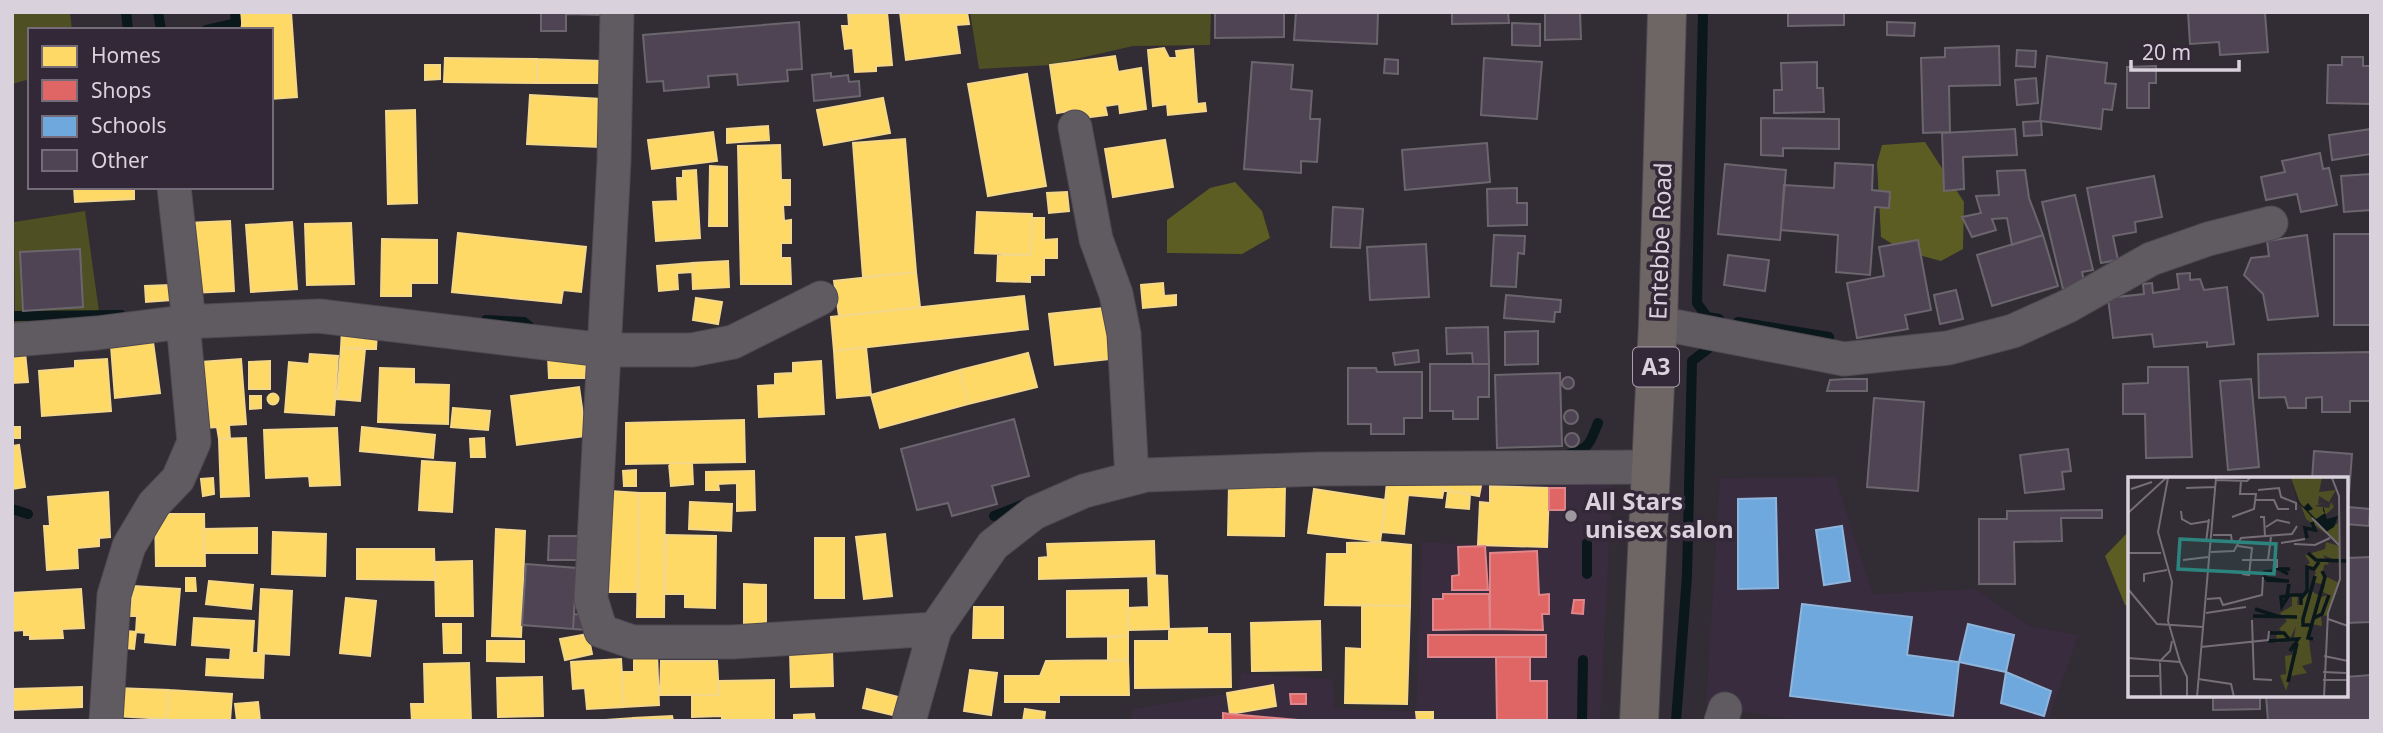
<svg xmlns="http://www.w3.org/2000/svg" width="2383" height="733" viewBox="0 0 2383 733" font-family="'Noto Sans',sans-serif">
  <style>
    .built { fill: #392c3e }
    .green { fill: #4e4f23 }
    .forest { fill: #5c5d23 }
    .homes { fill: #ffd966; stroke: #f4d789; stroke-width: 2 }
    .shops { fill: #e06666; stroke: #de8689; stroke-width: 2 }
    .schools { fill: #6fa8dc; stroke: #8fb5dc; stroke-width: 2 }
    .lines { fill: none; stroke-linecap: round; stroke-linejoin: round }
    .stream { stroke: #0a171b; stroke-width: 10 }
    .building { fill: #4f4453; stroke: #6b666d; stroke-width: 2 }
    .street-casing { stroke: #4f4a52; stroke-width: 35 }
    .primary-casing { stroke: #4f4a52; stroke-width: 40 }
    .street { stroke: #5f5b60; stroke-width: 33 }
    .primary { stroke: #6e6664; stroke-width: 38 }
    .poi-dot { fill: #9f98a1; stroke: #332837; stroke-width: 2.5 }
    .labels { text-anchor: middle; stroke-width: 7; stroke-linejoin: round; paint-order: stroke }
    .shield { fill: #332837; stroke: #a79faa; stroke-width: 2 }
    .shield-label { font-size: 23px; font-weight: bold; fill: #d9d2dc }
    .street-label { font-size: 24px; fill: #d9d2dc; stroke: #332837 }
    .poi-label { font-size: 24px; font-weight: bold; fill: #d9d2dc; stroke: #332837; text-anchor: start }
    .inset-river { fill: none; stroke: #0a171b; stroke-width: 3.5 }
    .inset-road { fill: none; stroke: #756e77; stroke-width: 2 }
    .view { fill: #2d847e; fill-opacity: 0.15; stroke: #2d847e; stroke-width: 3.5 }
    .inset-edge { fill: none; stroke: #d9d2dc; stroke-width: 3.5 }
  </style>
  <rect width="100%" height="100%" fill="#322c34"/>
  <path class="built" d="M1835 477 1873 594 1975 589 2029 626 2078 635 2048 721H1805L1706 706 1720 478Z
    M1482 481 1612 484 1600 721H1131L1133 709 1237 692 1241 673 1333 679 1334 708 1416 712 1422 542 1478 545 1479 496Z"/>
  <path class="green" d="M12 12H70L72 30H30V79L12 84Z
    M970 12H1211L1210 45 1133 46 1050 65 979 69Z
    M85 211 101 326 15 331 14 222Z"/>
  <path class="forest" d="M1925 142 1964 202 1963 249 1941 261 1904 251 1881 237 1877 163 1882 145Z
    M1235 182 1262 211 1270 238 1242 254 1167 253V220L1210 188Z
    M2129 531V606L2125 605 2105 556Z"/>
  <path class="homes" d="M241 12H291L297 97 271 99V30H242Z
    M848 12H887L892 65 876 66V71L855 72 853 48 845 49 842 26H849Z
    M900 12H967L969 24 956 25 960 53 906 60Z
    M1164 48 1169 58H1177L1176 51 1193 49 1197 104 1205 103 1206 111 1168 115 1167 104 1153 106 1148 50Z
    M1115 56 1118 72 1141 68 1146 109 1120 113 1119 104 1105 106 1107 115 1076 119 1075 110 1057 113 1050 65Z
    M445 58 537 59V83L444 82Z
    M537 59 602 61 601 83H537Z
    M425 65H440V79L425 80Z
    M1027 74 1046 186 988 196 968 84Z
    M530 95 602 99 600 147 527 144Z
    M883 98 890 133 824 145 817 110Z
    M415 110 417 203 388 204 386 111Z
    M768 126 769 140 727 143V129Z
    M713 132 717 161 652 169 648 140Z
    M905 139 916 272 863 277 853 143Z
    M1165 140 1173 187 1113 197 1105 149Z
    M780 145 781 180H790V205H783L784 221 791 220V243H781V258H790L791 284H741L738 146Z
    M710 166 727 167V226H709Z
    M696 170 700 238 656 241 653 202 678 201 677 178H683V171Z
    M74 187H134V199L75 202Z
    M1067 192 1069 211 1049 213 1047 193Z
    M977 212 1032 214 1031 255 975 253Z
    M1032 218H1044V240L1057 239V258H1044V275H1030V282L997 281 998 255H1031Z
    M230 221 234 291 191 293 187 223Z
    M292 222 297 289 251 292 246 225Z
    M351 223 354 284 307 285 305 224Z
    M458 233 586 247 581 292 563 290 561 303 452 292Z
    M382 239 437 240V283H411V296H381Z
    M728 261 729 287 693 289 692 263Z
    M692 263V272L677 273 678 289 659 291 657 266Z
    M916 272 920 307 839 316 834 281Z
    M1163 283 1164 296 1176 295V305L1143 308 1141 285Z
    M170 285 171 300 146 302 145 286Z
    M1024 296 1028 329 834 351 831 317Z
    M696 298 722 302 718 324 693 320Z
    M1112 307 1118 358 1055 365 1049 314Z
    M342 330 377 331 376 349 341 348Z
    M23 332 28 382 12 383V333Z
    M153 342 160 393 115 398 111 346Z
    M866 347 871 395 837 398 834 351Z
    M341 348 365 349 360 401 337 399Z
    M1028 353 1037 387 968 404 960 370Z
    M310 354 338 356 334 415 285 412 289 362 309 364Z
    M586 356V378H549L548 357Z
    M107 359 111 411 42 416 39 371 75 368V361Z
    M241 359 246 424 229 425 230 439H219L217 427 206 428 201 362Z
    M270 361V389H249V362Z
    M821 361 824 414 759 417 758 386 775 385V374L793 373V363Z
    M380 368 414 369V384L449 385 448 424 378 422Z
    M960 370 968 404 880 428 871 395Z
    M579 387 586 436 517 445 511 396Z
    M267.5 399a5.5 5.5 0 1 1 11 0a5.5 5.5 0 1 1-11 0Z
    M250 396H261V408L250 409Z
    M453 408 490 411 488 430 451 427Z
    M744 420 745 462 626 464V423Z
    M12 427H20V438H12Z
    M362 427 435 435 433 458 360 451Z
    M337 428 340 485 310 486 309 476 266 478 264 430Z
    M246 438 249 496 221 497 219 439Z
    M484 438 485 457H471L470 439Z
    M19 445 25 487 12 489V446Z
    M422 461 455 463 452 512 419 510Z
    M669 463H692L693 484 671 486Z
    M636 470V486H624L623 471Z
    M754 471 755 510 737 511V483L718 484 719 490H706V472Z
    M1388 472 1446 478 1442 498 1408 495 1404 534 1382 532Z
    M1446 475 1482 481 1479 496 1443 490Z
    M213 478 214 494 203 496 201 479Z
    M1229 484 1285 485 1284 536 1228 535Z
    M1490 486 1549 488 1547 547 1478 545 1480 502 1490 503Z
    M1314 489 1386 500 1380 542 1308 533Z
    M610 491 639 493 638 592H609Z
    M1448 491 1470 494 1469 509 1446 507Z
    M108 492 110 537 99 538V546L77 548 78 568 47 570 44 526H50L48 497Z
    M639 493H665L664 617H637Z
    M690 502 732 504 731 531 689 529Z
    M155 514H204L205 566H156Z
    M257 528V553H204V529Z
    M496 529 525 531 521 637 492 636Z
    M273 532 326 534 325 576 272 574Z
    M885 534 892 596 864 599 856 537Z
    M666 535 716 536 715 608 685 607V594H665Z
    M815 538H844V598H815Z
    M1154 541 1155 576 1039 579V558L1048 557 1047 544Z
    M1380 542 1411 545 1410 606 1325 605 1327 554H1347V543Z
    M357 549H434L435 580 357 579Z
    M472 561 473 616H436L435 562Z
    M1148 575 1167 576 1169 629 1129 630 1128 608 1149 607Z
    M186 578H195L196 591H186Z
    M209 581 253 585 251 609 206 604Z
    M744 584 766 585V626H744Z
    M133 586 180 589 175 645 145 642 146 633 136 632 137 616H130Z
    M81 589 84 628 62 629 63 638 30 639V635H24V630L12 631V593Z
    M261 589 292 591 289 655 258 653Z
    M1128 590V636L1067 637V591Z
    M346 598 376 601 370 656 340 653Z
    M1362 605 1410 606 1407 704 1345 703 1346 648 1362 649Z
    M974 607H1003V638H973Z
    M194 618 254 621 252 653H264L263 678 206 675 207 659 230 660 231 648 192 645Z
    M1320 621 1321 670 1252 671 1251 623Z
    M443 624H461V653H444Z
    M1207 628V634H1230L1231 687 1135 688V641H1169V629Z
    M116 630 136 632 134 649 114 647Z
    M588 634 592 654 565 660 560 639Z
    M1128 636V660L1108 661V637Z
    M487 641H524V662L487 661Z
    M790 650H832L833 686 791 687Z
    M657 653 659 705 624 707 622 672H634V654Z
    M621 659 624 707 587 709 585 688 573 689 571 662Z
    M1128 660 1129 695H1059V702H1005V676H1040L1046 661Z
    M661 661H717L719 695H660Z
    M469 663 471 721H412L411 704H425L424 664Z
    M970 670 997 673 991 715 964 711Z
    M542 677 543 716 498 717 497 678Z
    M774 680V721H722V716L692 717V695H719V681Z
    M1273 685 1276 706 1230 714 1227 693Z
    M82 687V707L12 710 14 689Z
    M115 688 169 690 167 719 114 716Z
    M867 689 902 698 897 716 863 708Z
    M169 690 232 694 230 721H167Z
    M258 702 260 721H237L235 704Z
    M1025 709 1045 712 1044 721H1023Z
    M1416 712H1433V721H1417Z
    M814 714 815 721H794V715Z
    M672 716 673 721H633V718Z
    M633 718V721H591Z"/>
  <path class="shops" d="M1549 488H1565V510H1549Z
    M1485 546 1488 590H1452V576L1459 575 1458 547Z
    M1537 551 1539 595 1549 594V614H1542L1543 630 1490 629V553Z
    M1443 594H1489L1490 629 1433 630V599H1443Z
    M1574 600H1584L1583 614 1572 613Z
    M1428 635H1546V657H1428Z
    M1496 657H1530V681H1547V721H1497Z
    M1290 694H1306V704H1291Z
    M1223 713 1230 714 1309 721H1223Z"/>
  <path class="schools" d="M1776 498 1778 588 1738 589V499Z
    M1842 526 1850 581 1824 585 1816 530Z
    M1802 604 1912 617 1907 655 1959 662 1953 716 1790 696Z
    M1968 624 2014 635 2006 672 1959 662Z
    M2006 672 2051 691 2044 716 2001 703Z"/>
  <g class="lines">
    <path class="stream" d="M126 12 128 30
      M158 12 161 30
      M1703 12 1697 303 1707 317 1719 319
      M206 30 236 23 235 12
      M12 316 121 315
      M486 320 524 322 536 332
      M1738 322 1829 337
      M1569 454C1590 449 1590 442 1598 423
      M12 509 28 514
      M994 516 1027 503
      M1587 574V543
      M1582 721 1583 660
      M1676 721 1687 576 1692 361 1709 348"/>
  </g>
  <path class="building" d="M541 12H566V31H541Z
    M566 12H609V15L566 14Z
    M1284 12V37L1215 38V13Z
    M1296 12H1378L1377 44 1294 40Z
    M1452 12H1508L1509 23 1452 24Z
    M1545 12H1580L1581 39 1545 40Z
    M1788 12H1844V25L1788 26Z
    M2188 12H2273L2265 13 2268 52 2220 55 2219 42 2190 44Z
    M799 22 802 69 787 70 788 81 738 85 737 74 708 76 709 87 664 91 663 81 647 82 643 35Z
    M1887 22 1915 23 1914 36 1887 35Z
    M1512 23 1540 24V46L1512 45Z
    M1999 46 2000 85 1949 86 1950 132 1923 133 1921 58 1945 57V48Z
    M2017 50 2036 51 2035 67 2016 66Z
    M2047 56 2107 63 2105 83 2116 84 2112 110 2103 109 2101 129 2040 121Z
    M2342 57H2363V66H2371V104L2327 103 2328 65H2342Z
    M1484 58 1542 62 1537 119 1481 115Z
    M1385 59 1398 60V74L1384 73Z
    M1252 62 1293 65 1291 89 1312 91 1310 119H1320L1317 162 1301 161V173L1244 169Z
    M1817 62V88H1823L1824 112 1774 113V90H1782L1781 63Z
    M2156 66V83H2149V108H2127V67Z
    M831 73V77L848 75 849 82 859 81 860 96 814 101 812 75Z
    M2036 78 2038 103 2017 105 2015 80Z
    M1761 118 1839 119V149L1783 148V156L1761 155Z
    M2041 121 2042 135 2024 136 2023 122Z
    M2015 129 2017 155 1963 157 1964 189 1944 191 1942 133Z
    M2371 129V154L2332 160 2329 135Z
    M1487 143 1490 182 1405 190 1402 150Z
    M2320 153 2323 169 2329 168 2337 205 2301 212 2297 194 2266 200 2261 177 2285 172 2282 161Z
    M1835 163 1873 165 1872 190 1890 192 1889 208 1875 207 1870 275 1836 272 1838 235 1781 230 1784 185 1834 188Z
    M1725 164 1786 170 1780 240 1718 234Z
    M2025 170 2029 198 2043 235 2012 245 2007 218 1992 219 1996 230 1972 237 1962 217 1981 213 1976 196 1999 195 1997 171Z
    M2371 174V210L2344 212 2341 176Z
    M2154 176 2162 217 2135 222 2136 232 2113 236 2118 260 2101 263 2087 188Z
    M1517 188V203H1527V225L1488 226 1487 189Z
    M2075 195 2093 270 2082 272 2085 285 2063 289 2042 202Z
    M1333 207 1363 209 1360 248 1331 247Z
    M2334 234H2371V325H2334Z
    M1494 235 1525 236 1524 254 1518 253 1516 287 1491 286Z
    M2043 235 2058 286 1992 306 1977 255Z
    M2307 235 2318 316 2268 320 2263 294 2244 275 2251 258 2269 256 2267 241Z
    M1918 240 1931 310 1905 315 1908 329 1857 338 1847 283 1884 276 1879 247Z
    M1426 244 1429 297 1370 300 1367 247Z
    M80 249 83 307 23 311 20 252Z
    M1728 255 1769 260 1765 291 1724 285Z
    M2190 273V280L2200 279 2204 290 2227 287 2234 344 2207 347V342L2154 347 2152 334 2113 338 2108 298 2144 294 2143 284 2152 283 2153 293 2179 289 2177 274Z
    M1956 290 1963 319 1940 324 1934 295Z
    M1506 295 1561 300 1560 312H1555L1554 322 1504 318Z
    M1488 327 1489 364H1473L1472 353 1447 354 1446 328Z
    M1538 331V364L1505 365V332Z
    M1418 350 1419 362 1395 365 1393 353Z
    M2371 352V401H2350V412H2322V397L2306 398V408H2288L2285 397 2259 398 2258 354Z
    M1430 364H1489V397H1478V419H1453V411H1430Z
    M2148 367H2188L2192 457 2146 458 2145 414H2123V384L2148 383Z
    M1348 368H1376L1377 372H1422V418H1404V434H1371V424H1348Z
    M1560 373 1562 446 1497 448 1495 375Z
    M1562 383a6 6 0 1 1 12 0a6 6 0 1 1-12 0Z
    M1847 379H1867V391H1827L1830 380Z
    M2251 379 2259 467 2228 470 2220 381Z
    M1874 398 1924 402 1918 491 1867 487Z
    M1564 417a7 7 0 1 1 14 0a7 7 0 1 1-14 0Z
    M1014 419 1029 476 992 486 997 504 952 516 948 503 917 510 901 449Z
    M1565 440a7 7 0 1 1 14 0a7 7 0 1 1-14 0Z
    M2068 449 2071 471 2062 472 2064 489 2025 493 2020 455Z
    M2314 451 2352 454 2348 507 2370 509 2369 526 2346 524V479H2312Z
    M2102 510V518H2061L2062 541 2014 542 2015 584H1979V519H2007V511Z
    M549 536H579V560H548Z
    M2371 557V622L2346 623V558Z
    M526 564 577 568 573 629 522 625Z
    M574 614 590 616 588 630 573 629Z
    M2371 675V721H2268L2266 696H2346V677Z
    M2213 696H2260V709L2213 710Z"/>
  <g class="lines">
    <g class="street-casing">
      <path id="street" d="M617 12 614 161 591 599 601 631 633 642H733L935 629
        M1075 127 1096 239 1116 294 1124 334 1132 478
        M174 187 189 322
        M1658 323 1844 359 1948 348 2013 331 2068 306 2151 259 2208 239 2271 223
        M12 340 97 333 183 322 319 316 604 350H692L733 342 821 298
        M106 721 114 595 129 546 154 504 178 479 194 442 183 322
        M909 721 935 629 993 545 1034 513 1084 491 1146 475 1318 469 1652 467
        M1721 721 1725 709"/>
    </g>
    <g class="primary-casing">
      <path id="primary" d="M1639 721 1658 323 1667 12"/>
    </g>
    <use href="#street" class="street"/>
    <use href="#primary" class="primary"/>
  </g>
  <circle class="poi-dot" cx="1571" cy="516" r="7"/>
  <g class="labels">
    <rect class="shield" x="1633" y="347.5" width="46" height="39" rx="5"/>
    <g class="shield-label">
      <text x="1656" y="375">A3</text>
    </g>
    <g class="street-label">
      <text transform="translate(1661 241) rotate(-88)" y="8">Entebbe Road</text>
    </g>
    <g class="poi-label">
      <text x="1585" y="510">All Stars<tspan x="1585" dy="28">unisex salon</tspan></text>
    </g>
  </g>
  <g transform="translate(2128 477)">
    <rect width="220" height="220" fill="#322c34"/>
    <path d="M163 1H194L191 15 208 13 201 25 191 19 190 27 195 26 187 29 201 31 203 25 206 30 191 44 199 41V54L210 46 211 66 178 42ZM198 65 211 69 212 85 195 78 201 87 196 88 195 98 211 106 199 139 193 138 194 149 183 147 180 156 184 186 174 189 179 196 163 199 158 214 152 198 158 197 157 179 169 177V167L165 166 168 149 162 162 149 166 148 156 155 155 151 152 159 144 152 136 164 129V118H170L169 129 182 113 193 120 201 118 195 115 197 108 184 105 188 95 177 89 182 86 177 78 197 72Z" fill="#4e4f23"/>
    <path d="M163 1 169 23 176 30 180 26 185 32 180 34 188 42 197 36 195 34V29L199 42 210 39 206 50 198 55 169 24Z" fill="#0a171b"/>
    <path class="inset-river" d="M179 61 177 51 187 53 184 45M180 76 188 83 220 84M144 94 137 95V101L158 104M160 97 151 92H162M138 103 161 104M161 107 159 119 153 120 154 129 161 118H173V128M173 121 179 114V90L186 92 191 85M127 132 152 140M125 139 169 140M186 141 194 137 201 118M182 148H175V142L187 99M142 156H156L161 162M185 162 180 161 197 100 194 94M140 164 170 162 162 174M160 205 169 166"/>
    <path class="inset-road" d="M40 1 30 55 44 105 40 144 52 185M88 3 119 4 122 1M58 11 87 10M3 12 24 5M130 13 151 11 153 20 168 26V33M128 23H146L150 32H161M53 34 54 42 63 47 81 44M0 36 38 1M104 40 126 32 128 17H112L113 4M132 40H136L137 60M184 41 212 69M138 50 149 43 162 46M85 58H103L104 65M78 65 81 42M153 66 177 62M166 67 187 68 202 61M110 69 124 71 121 98 114 97M83 75 106 74 113 61 164 57 169 49M0 76H33M55 83 80 80M114 83H149V91M140 83 143 60M16 105V97L39 93M0 112 29 147 75 150M79 122 92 121 95 128 134 118 135 100M78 136 118 130M200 142 220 149M124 143 126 202 144 203M73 170 140 163 141 154M196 179 220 184M0 181 52 185 59 200V220M31 185 42 174 44 164M32 186 33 220M195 195 218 196M0 199H31M70 202 103 207 106 220M195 203H220M69 220 88 1M196 220 200 136 212 102 211 19 204 1"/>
    <path class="view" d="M52 62 148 67 146 97 50 92Z"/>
    <rect width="220" height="220" class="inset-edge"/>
  </g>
  <rect width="2383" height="733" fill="none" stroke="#d9d2dc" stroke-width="28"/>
  <rect x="28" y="28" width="245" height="161" fill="#332837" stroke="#756c79" stroke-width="2"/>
  <rect x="42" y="46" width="35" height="21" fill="#ffd966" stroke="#756c79" stroke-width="2"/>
  <text x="91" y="63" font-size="21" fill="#d9d2dc">Homes</text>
  <rect x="42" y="80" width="35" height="21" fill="#e06666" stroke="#756c79" stroke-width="2"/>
  <text x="91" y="98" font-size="21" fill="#d9d2dc">Shops</text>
  <rect x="42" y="116" width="35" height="21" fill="#6fa8dc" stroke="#756c79" stroke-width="2"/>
  <text x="91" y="133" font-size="21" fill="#d9d2dc">Schools</text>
  <rect x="42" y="150" width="35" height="21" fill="#4f4453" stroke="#756c79" stroke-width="2"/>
  <text x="91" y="168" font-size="21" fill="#d9d2dc">Other</text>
  <path d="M2131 60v10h108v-10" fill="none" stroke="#d9d2dc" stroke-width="3.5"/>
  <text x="2142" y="60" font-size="21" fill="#d9d2dc" stroke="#332837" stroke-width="5" paint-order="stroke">20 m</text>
</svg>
